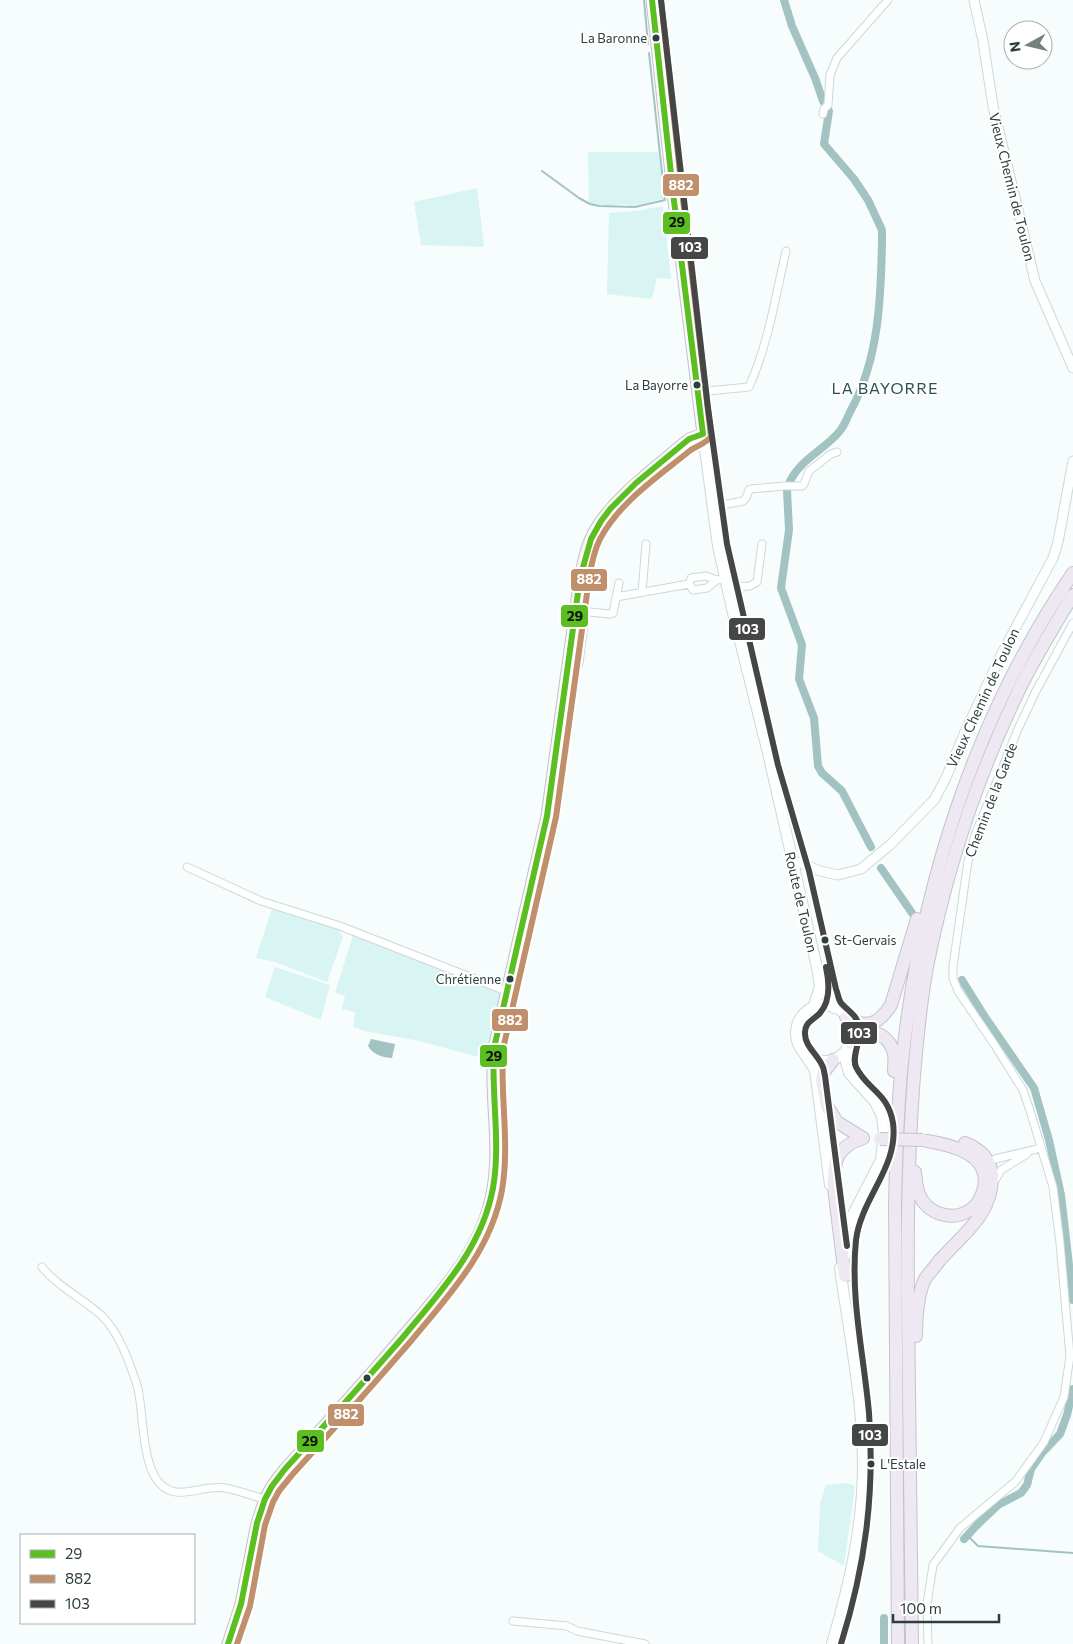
<svg xmlns="http://www.w3.org/2000/svg" width="1073" height="1644" viewBox="0 0 1073 1644" font-family="Commissioner,sans-serif">
  <style>
    .green { fill: #d8f4f3 }
    .water { fill: #a2c3c2 }
    .lines { fill: none; stroke-linecap: round; stroke-linejoin: round }
    .stream { stroke: #a2c3c2; stroke-width: 2 }
    .canal { stroke: #a2c3c2; stroke-width: 8 }
    .minor-casing { stroke: #ced8d8; stroke-width: 9 }
    .tertiary-casing { stroke: #ced8d8; stroke-width: 11 }
    .secondary-casing { stroke: #ced8d8; stroke-width: 12 }
    .primary-casing { stroke: #c6c2cc; stroke-width: 13 }
    .motorway-casing { stroke: #c6c2cc; stroke-width: 14 }
    .minor { stroke: #feffff; stroke-width: 7 }
    .tertiary { stroke: #feffff; stroke-width: 9 }
    .secondary { stroke: #feffff; stroke-width: 10 }
    .primary { stroke: #f4f2f7; stroke-width: 11 }
    .motorway { stroke: #eee8f3; stroke-width: 12 }
    .motorway-bridge-casing { stroke: #c6c2cc; stroke-width: 14; stroke-linecap: butt }
    .motorway-bridge { stroke: #eee8f3; stroke-width: 12 }
    .bus-1-casing { stroke: #fff; stroke-width: 10 }
    .bus-2-casing { stroke: #fff; stroke-width: 10 }
    .bus-3-casing { stroke: #fff; stroke-width: 10 }
    .bus-1 { stroke: #5bbf21; stroke-width: 6 }
    .bus-2 { stroke: #bf906b; stroke-width: 6 }
    .bus-3 { stroke: #444746; stroke-width: 6 }
    .bus-dot { fill: #2c3e3d; stroke: #fff; stroke-width: 2 }
    .labels { text-anchor: middle; stroke-width: 4; stroke-linejoin: round; paint-order: stroke }
    .bus-label { font-size: 13px; fill: #2c3e3d; stroke: #fff; text-anchor: end }
    .street-label { font-size: 14px; fill: #2c3e3d; stroke: #fff }
    .quarter-label { font-size: 16px; letter-spacing: 1px; fill: #295251; stroke: #fff }
    .line-badge { stroke: #fff; stroke-width: 2 }
    .badge-label { font-size: 14px; text-anchor: middle; font-weight: bold; fill: #fff }
    .pale-badge-label { font-size: 14px; text-anchor: middle; font-weight: bold; fill: #111 }
  </style>
  <rect width="100%" height="100%" fill="#f7fcfc"/>
  <path class="green" d="M588 152H658L665 198 634 206 621 204 606 206 589 203Z
    M477 188 484 247 421 245 414 202Z
    M663 206 671 279 657 278 652 299 607 294 609 213 636 211Z
    M272 908 335 925 343 937 327 982 275 962 256 958Z
    M353 935 501 992 489 1060 419 1041 365 1031 353 1027 355 1012 342 1009 345 996 335 993Z
    M275 967 330 985 321 1020 265 997Z
    M846 1483 855 1486 844 1566 818 1551 820 1504 826 1485Z"/>
  <path class="water" d="M371 1039 395 1044 392 1058C383 1058 372 1054 368 1046Z"/>
  <g class="lines">
    <path class="stream" d="M644 0 648 44
      M542 171 579 198 590 204 599 206 635 207 665 200 649 53
      M967 1535 978 1546 1073 1553"/>
    <path class="canal" d="M784 0 792 26 815 78 823 101 829 111 824 144 854 179 868 200 882 230V240C881 298 879 360 850 412 847 418 844 427 839 432 824 450 802 458 790 481
      M787 490 789 530 781 588 802 645 799 679 814 718 818 766 822 773 842 791 871 847
      M881 868 912 913
      M962 980 985 1017 1034 1088 1049 1140 1061 1195 1073 1300
      M964 1539 977 1525 998 1505 1021 1493 1027 1485 1031 1469 1042 1453 1060 1434 1067 1415 1073 1389
      M884 1618V1644"/>
    <g class="minor-casing">
      <path id="minor" d="M823 114 824 109 828 105 830 75 837 58 888 0
        M697 392 749 387C769 342 775 298 786 251
        M712 507 743 501 746 498 749 490 751 489 784 486H802L804 484 809 471 831 454 837 452
        M689 584 691 578 706 576 717 580 725 579
        M689 584 693 590 707 588 717 580
        M727 587 750 586 757 582 762 544
        M642 592 646 544
        M616 597 689 584
        M568 665 577 666 579 664 585 616 589 612 610 614 613 613 619 583
        M187 867 261 901 340 926 506 991
        M986 1164 995 1159 1041 1148
        M994 1182 1001 1170 1027 1154
        M42 1267C58 1287 82 1298 101 1315 119 1332 129 1361 137 1385 145 1412 139 1477 169 1490 183 1497 207 1485 225 1488 238 1490 252 1496 265 1499
        M513 1621 567 1626 577 1631 645 1644
        M928 1644 927 1604 933 1565 960 1528 1016 1481 1044 1442 1064 1397 1070 1356 1060 1243 1053 1187 1032 1117 1023 1090 994 1044 958 991 953 978V966L968 861 975 835 1018 729 1036 691 1073 623"/>
    </g>
    <g class="tertiary-casing">
      <path id="tertiary" d="M974 0 983 41 993 106 1035 281 1073 368
        M794 872 796 864 799 862 820 871 838 875 861 869 890 845 934 800 945 780 965 732 1002 653 1053 558 1058 542 1073 461"/>
    </g>
    <g class="secondary-casing">
      <path id="secondary" d="M703 434 718 546 733 613 768 753 818 972 820 987 813 1008
        M823 971 828 991 834 1008
        M796 1033a28 28 0 1 1 56 0a28 28 0 1 1-56 0Z
        M803 1052 815 1070 830 1185
        M846 1255 852 1216 881 1160 884 1133 882 1116 875 1102 849 1073 846 1062V1049
        M832 1644C849 1585 863 1527 863 1465 863 1399 849 1334 840 1268"/>
    </g>
    <g class="primary-casing">
      <path id="primary" d="M228 1644 241 1604 257 1523 265 1499 272 1486 285 1469C325 1425 366 1381 404 1335 442 1291 484 1248 493 1188 501 1142 489 1094 494 1048L547 816 580 578C583 563 586 548 593 534 611 499 659 465 689 439L703 434 674 201 652 0"/>
    </g>
    <g class="motorway-casing">
      <path id="motorway" d="M846 1017C867 1029 878 1025 891 1005L917 919
        M850 1042C853 1040 857 1036 860 1035 876 1027 891 1039 894 1054 895 1060 894 1066 894 1071
        M833 1060 824 1072 822 1080 827 1106 837 1122 863 1138
        M915 1172C916 1179 916 1187 919 1194 927 1214 952 1222 970 1210 977 1206 982 1196 984 1188 991 1154 952 1145 927 1141
        M845 1276 834 1188C834 1161 835 1148 863 1138
        M916 1336C916 1317 917 1296 925 1279 929 1273 935 1267 939 1261 962 1235 993 1214 992 1176 991 1159 980 1149 965 1143
        M898 1644 895 1206C896 1158 897 1110 902 1063 920 889 974 718 1073 573
        M912 1644C911 1532 909 1420 908 1308 907 1226 908 1145 915 1064 918 1031 921 999 927 967 946 871 977 777 1019 690 1035 657 1054 626 1073 595"/>
    </g>
    <use href="#minor" class="minor"/>
    <use href="#tertiary" class="tertiary"/>
    <use href="#secondary" class="secondary"/>
    <use href="#primary" class="primary"/>
    <use href="#motorway" class="motorway"/>
    <g class="motorway-bridge-casing">
      <path id="motorway-bridge" d="M880 1139 923 1140"/>
    </g>
    <use href="#motorway-bridge" class="motorway-bridge"/>
    <g class="bus-1-casing">
      <path id="bus-1" d="M228 1644 241 1604 257 1523 265 1499 272 1486 285 1469C325 1425 365 1381 404 1336 441 1291 482 1248 493 1188 501 1142 491 1095 494 1048L547 816 580 578 591 539 601 521 611 508 636 483 689 439 703 434 674 201 652 0"/>
    </g>
    <g class="bus-2-casing">
      <path id="bus-2" d="M237 1644 250 1606 265 1525 273 1502 279 1491 292 1475C332 1431 372 1386 411 1341 449 1295 491 1251 502 1190 510 1144 500 1096 503 1049L556 817 589 579C591 566 594 551 600 539 619 503 656 478 687 453 694 446 707 444 711 436L683 200 661 0"/>
    </g>
    <g class="bus-3-casing">
      <path id="bus-3" d="M661 0 708 408 727 544 778 765 809 871 836 989C838 993 838 999 841 1003 848 1011 857 1015 859 1026 862 1040 851 1056 856 1067 867 1090 888 1092 893 1123 899 1167 861 1198 856 1240 850 1298 864 1356 869 1413 875 1494 865 1567 841 1644
        M826 967C829 981 831 1001 820 1013 814 1020 804 1022 805 1034 805 1046 817 1054 822 1065 824 1068 824 1072 825 1076L847 1246"/>
    </g>
    <use href="#bus-1" class="bus-1"/>
    <use href="#bus-2" class="bus-2"/>
    <use href="#bus-3" class="bus-3"/>
  </g>
  <g class="bus-dot">
    <circle cx="656" cy="38" r="4.5"/>
    <circle cx="697" cy="385" r="4.5"/>
    <circle cx="825" cy="940" r="4.5"/>
    <circle cx="510" cy="979" r="4.5"/>
    <circle cx="367" cy="1378" r="4.5"/>
    <circle cx="871" cy="1464" r="4.5"/>
  </g>
  <g class="labels">
    <g class="bus-label">
      <text x="647" y="43">La Baronne</text>
      <text x="688" y="390">La Bayorre</text>
      <text x="834" y="945" text-anchor="start">St-Gervais</text>
      <text x="501" y="984">Chrétienne</text>
      <text x="880" y="1469" text-anchor="start">L'Estale</text>
    </g>
    <g class="street-label">
      <text transform="translate(1012 187) rotate(76)" y="5">Vieux Chemin de Toulon</text>
      <text transform="translate(983 698) rotate(-65)" y="5">Vieux Chemin de Toulon</text>
      <text transform="translate(991 800) rotate(-69)" y="5">Chemin de la Garde</text>
      <text transform="translate(801 902) rotate(77)" y="5">Route de Toulon</text>
    </g>
    <g class="quarter-label">
      <text x="885" y="394">LA BAYORRE</text>
    </g>
  </g>
  <g class="line-badge">
    <rect x="662" y="173" width="38" height="24" rx="5" fill="#bf906b"/>
    <rect x="662" y="211" width="29" height="24" rx="5" fill="#5bbf21"/>
    <rect x="670" y="236" width="39" height="24" rx="5" fill="#444746"/>
    <rect x="570" y="568" width="38" height="24" rx="5" fill="#bf906b"/>
    <rect x="560" y="604" width="29" height="24" rx="5" fill="#5bbf21"/>
    <rect x="728" y="617" width="38" height="24" rx="5" fill="#444746"/>
    <rect x="491" y="1008" width="38" height="24" rx="5" fill="#bf906b"/>
    <rect x="840" y="1021" width="38" height="24" rx="5" fill="#444746"/>
    <rect x="479" y="1044" width="29" height="24" rx="5" fill="#5bbf21"/>
    <rect x="327" y="1403" width="38" height="24" rx="5" fill="#bf906b"/>
    <rect x="851" y="1423" width="38" height="24" rx="5" fill="#444746"/>
    <rect x="296" y="1429" width="29" height="24" rx="5" fill="#5bbf21"/>
  </g>
  <g class="badge-label">
    <text x="681" y="190">882</text>
    <text x="690" y="252">103</text>
    <text x="589" y="584">882</text>
    <text x="747" y="634">103</text>
    <text x="510" y="1025">882</text>
    <text x="859" y="1038">103</text>
    <text x="346" y="1419">882</text>
    <text x="870" y="1440">103</text>
  </g>
  <g class="pale-badge-label">
    <text x="677" y="227">29</text>
    <text x="575" y="621">29</text>
    <text x="494" y="1061">29</text>
    <text x="310" y="1446">29</text>
  </g>
  <rect x="20" y="1534" width="175" height="90" fill="#ffffff" stroke="#abb2b1"/>
  <rect x="30" y="1550" width="25" height="8" fill="#5bbf21" stroke="#abb2b1"/>
  <text x="65" y="1559" font-size="15" fill="#2c3e3d">29</text>
  <rect x="30" y="1575" width="25" height="8" fill="#bf906b" stroke="#abb2b1"/>
  <text x="65" y="1584" font-size="15" fill="#2c3e3d">882</text>
  <rect x="30" y="1600" width="25" height="8" fill="#444746" stroke="#abb2b1"/>
  <text x="65" y="1609" font-size="15" fill="#2c3e3d">103</text>
  <g transform="translate(1028 45) rotate(262)"><circle r="24" fill="#ffffff" stroke="#abb2b1"/>
  <path d="M0-4L9 19L0 12L-9 19Z" fill="#738080"/>
  <text y="-8" font-size="14" font-weight="bold" text-anchor="middle" fill="#2c3e3d">N</text>
  </g>
  <path d="M893 1614v8h106v-8" fill="none" stroke="#2c3e3d" stroke-width="2.5"/>
  <text x="900" y="1614" font-size="15" fill="#2c3e3d" stroke="#ffffff" stroke-width="4" paint-order="stroke">100 m</text>
</svg>
